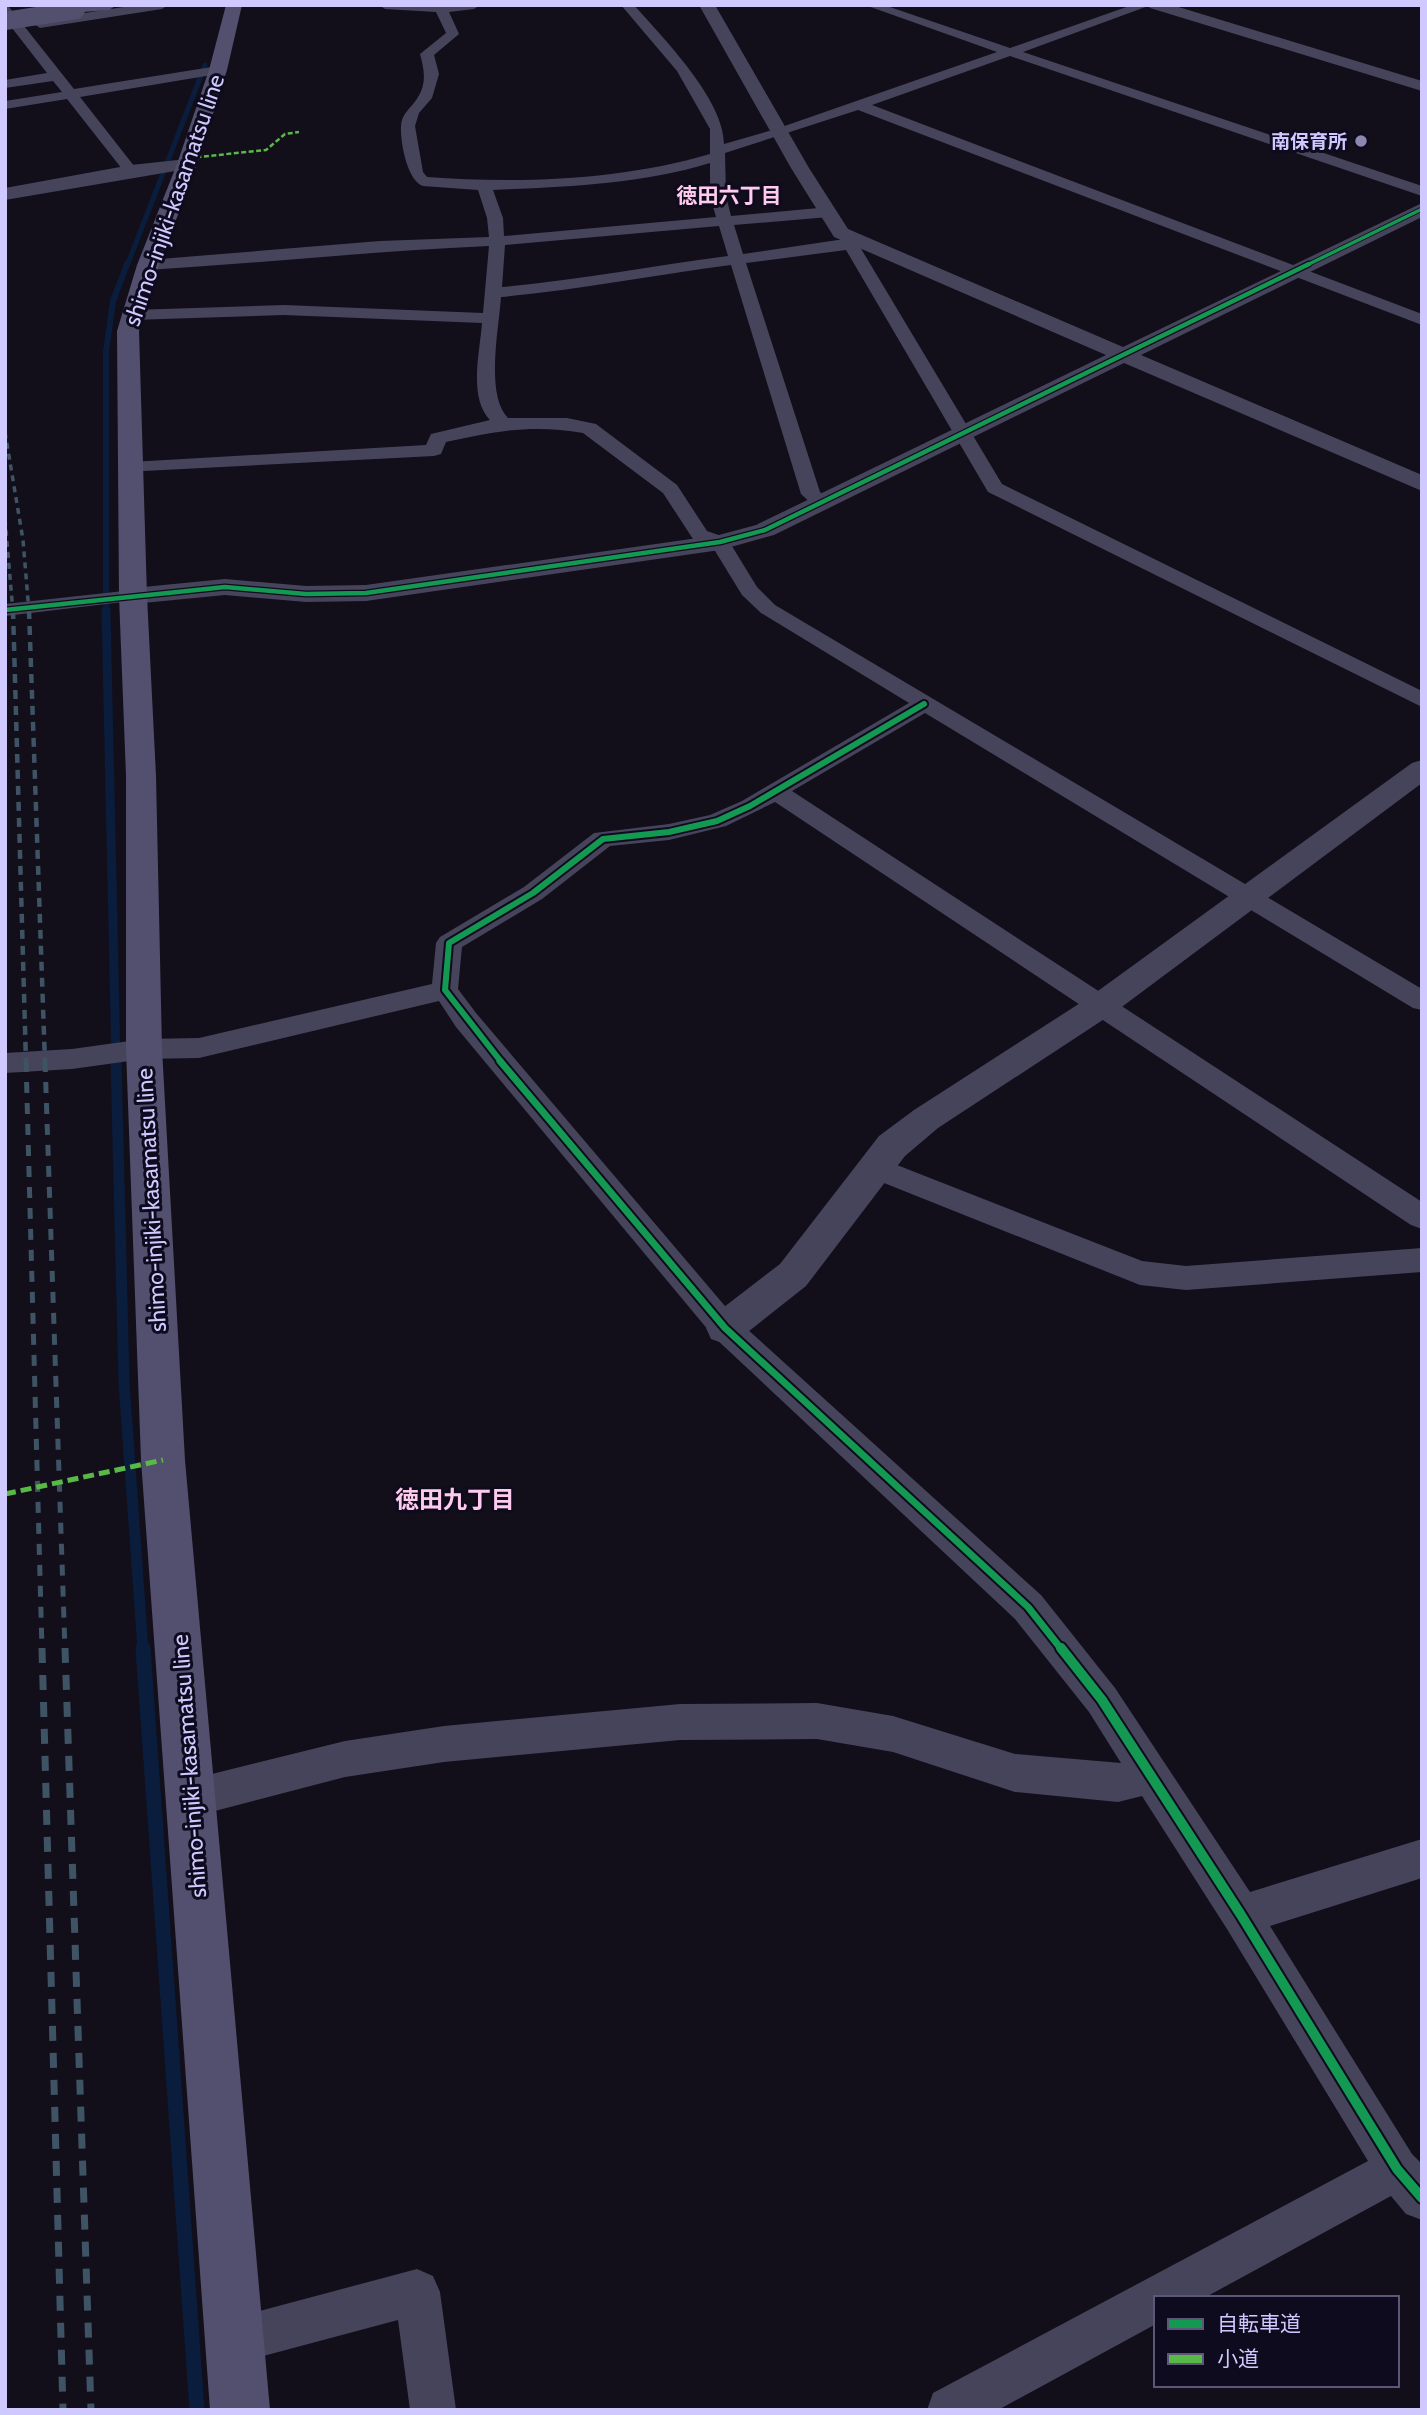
<svg xmlns="http://www.w3.org/2000/svg" width="1427" height="2415" viewBox="0 0 1427 2415" font-family="Cabin,'Noto Sans JP',sans-serif">
  <style>
    .lines { fill: none; stroke-linecap: round; stroke-linejoin: round }
    .stream-far4 { stroke: #0a1d3d; stroke-width: 5 }
    .stream-far3 { stroke: #0a1d3d; stroke-width: 6 }
    .stream-far2 { stroke: #0a1d3d; stroke-width: 9 }
    .stream-far1 { stroke: #0a1d3d; stroke-width: 11 }
    .stream { stroke: #0a1d3d; stroke-width: 15 }
    .minor { fill: #45445b; fill-rule: evenodd }
    .tertiary { fill: #45445b; fill-rule: evenodd }
    .secondary { fill: #52506e; fill-rule: evenodd }
    .rail-far3 { stroke: #3e5364; stroke-width: 3.5; stroke-dasharray: 6 5; stroke-linecap: butt }
    .rail-far2 { stroke: #3e5364; stroke-width: 4.5; stroke-dasharray: 9 7; stroke-linecap: butt }
    .rail-far1 { stroke: #3e5364; stroke-width: 5; stroke-dasharray: 11 10; stroke-linecap: butt }
    .rail { stroke: #3e5364; stroke-width: 7; stroke-dasharray: 15 12; stroke-linecap: butt }
    .secondary-bridge { stroke: #52506e; stroke-width: 18 }
    .quiet-far1 { stroke: #58b947; stroke-width: 2.5; stroke-dasharray: 5 2.5; stroke-linecap: butt }
    .quiet { stroke: #58b947; stroke-width: 5; stroke-dasharray: 11 5; stroke-linecap: butt }
    .cycleway-far4-casing { stroke: #0f0b1f; stroke-width: 5 }
    .cycleway-far3-casing { stroke: #0f0b1f; stroke-width: 7 }
    .cycleway-far2-casing { stroke: #0f0b1f; stroke-width: 10 }
    .cycleway-far1-casing { stroke: #0f0b1f; stroke-width: 11 }
    .cycleway-casing { stroke: #0f0b1f; stroke-width: 14 }
    .cycleway-far4 { stroke: #139951; stroke-width: 3.5 }
    .cycleway-far3 { stroke: #139951; stroke-width: 4.5 }
    .cycleway-far2 { stroke: #139951; stroke-width: 6 }
    .cycleway-far1 { stroke: #139951; stroke-width: 7 }
    .cycleway { stroke: #139951; stroke-width: 10 }
    .poi-dot { fill: #8d88af; stroke: #0f0b1f; stroke-width: 2.5 }
    .labels { text-anchor: middle; stroke-width: 6; stroke-linejoin: round; paint-order: stroke }
    .far-poi-label { font-size: 19px; font-weight: bold; fill: #cfc9ff; stroke: #0f0b1f; text-anchor: end }
    .far-neighbourhood-label { font-size: 21px; font-weight: bold; fill: #ffcbed; stroke: #0f0b1f }
    .street-label { font-size: 23px; fill: #cfc9ff; stroke: #0f0b1f }
    .neighbourhood-label { font-size: 24px; font-weight: bold; fill: #ffcbed; stroke: #0f0b1f }
  </style>
  <rect width="100%" height="100%" fill="#120f1a"/>
  <g class="lines">
    <path class="stream-far4" d="M127 266 205 65"/>
    <path class="stream-far3" d="M106 612V352L113 301 127 264"/>
    <path class="stream-far2" d="M106 610 116 1063"/>
    <path class="stream-far1" d="M116 1061 124 1382 143 1650"/>
    <path class="stream" d="M143 1648 197 2410"/>
    <path class="minor" d="M136 5H168L162 9 40 28 34 24 40 20Z
      M379 5H480L474 9 449 12 459 34 434 55 439 74 432 98 419 113 415 126 423 172 427 177C519 184 622 180 710 154V129L677 71 621 5H634C663 38 724 99 724 144L776 129 997 52 865 5H884L1010 48 1132 5H1151L1023 52 1422 186V196L1010 56 872 105 1422 314V325L858 110 725 153 726 196 731 216 829 207 837 212 829 217 734 225 743 254 858 237 864 239 866 242 860 247 1002 484 1422 691V707L988 492 846 250 746 263 820 492 832 503 822 509 815 507 801 494 731 265C654 275 578 290 501 297 499 328 485 395 508 418H567L596 424 677 485 707 531 727 538 757 587 775 605 1422 989V1010L1413 1008 925 713 792 791 1422 1202V1229L1411 1225 775 802 726 826 669 840 610 846 542 899 462 947 458 989 476 1013 736 1319 1041 1595 1115 1688 1250 1892 1422 1839V1878L1270 1926 1412 2154 1422 2164V2220L1406 2214 1391 2196 1204 2298H1156V2324L998 2410H927L933 2393 1368 2161 1227 1929 1142 1796 1118 1802 1015 1792 893 1752 817 1739 680 1740 444 1762 345 1777 192 1817 178 1811 173 1798 178 1785 192 1779 345 1741 444 1726 680 1704 817 1703 893 1716 1015 1754 1121 1763 1089 1712 1015 1619 714 1337 456 1027 439 1001 199 1058 144 1059 72 1069 5 1073V1053L72 1049 144 1039 199 1038 432 984 436 943 440 937 524 887 594 833 669 824 710 815 742 801 909 703 761 613 742 595 712 546 693 539 663 493 583 433C534 424 494 431 446 442L441 454 434 456 124 472 121 468 131 462 426 445 431 434 490 420C468 397 480 352 482 323L284 315 132 320 124 315 132 310 284 305 483 313 489 246C375 251 262 263 148 270L140 265 148 260 380 241 489 237 487 218 478 190 423 186C407 181 400 141 401 126 402 112 412 108 418 97 427 83 424 69 420 54L446 33 436 12 385 9ZM710 163V196L716 217 504 236 503 218 493 190C565 187 641 184 710 163ZM719 226 728 256C652 266 578 280 502 287L505 245Z
      M5 6 9 7 74 89 218 66 225 70 218 74 80 97 138 171 136 174H126L67 99 5 109V101L62 92 53 81 5 88V80L47 73 5 19Z
      M133 590 140 592 144 596 140 600 5 616V604Z
      M874 1156 1142 1261 1186 1266 1422 1248V1272L1186 1290 1140 1285 864 1175 859 1167 864 1159Z
      M417 2269 433 2276 440 2292 456 2410H410L398 2320 233 2364 217 2357 210 2341 217 2325 233 2318Z"/>
    <path class="tertiary" d="M699 5H715L809 168 848 229 1123 347 1422 203V217L1141 355 1422 475V491L1124 363 774 535 720 550 366 601 306 602 225 595 133 604 124 602 120 596 124 590 133 588 225 579 306 586 366 585 719 535 756 525 1106 355 834 237 791 168Z
      M1147 5H1172L1422 81V91L1150 8Z
      M187 159 196 164 193 168 5 200V188L131 165Z
      M1422 760V783L1115 1012 938 1128 905 1156 806 1286 739 1339 725 1344 711 1339 706 1328 711 1317 780 1264 879 1136 914 1110 1091 996 1412 763Z"/>
    <path class="secondary" d="M75 5H117L109 10 70 13 68 10Z
      M226 5H242L227 70 197 164 159 265 139 331 147 596 156 776 162 1049 185 1460 270 2410H210L141 1460 126 1049V776L119 596 117 331 137 265 177 164 209 70Z"/>
    <path class="rail-far3" d="M5 432 23 540 29 612
      M5 519 13 612"/>
    <path class="rail-far2" d="M13 610 26 1063
      M29 610 45 1063"/>
    <path class="rail-far1" d="M26 1061 42 1650
      M45 1061 65 1650"/>
    <path class="rail" d="M42 1648 63 2410
      M65 1648 91 2410"/>
    <path class="secondary-bridge" d="M5 21 76 10"/>
    <path class="quiet-far1" d="M189 158 266 150 285 134 299 132"/>
    <path class="quiet" d="M5 1494 163 1460"/>
    <g class="cycleway-far4-casing">
      <path id="cycleway-far4" d="M1305 266 1422 209"/>
    </g>
    <g class="cycleway-far3-casing">
      <path id="cycleway-far3" d="M5 610 225 587 306 594 366 593 720 542 765 530 1309 264"/>
    </g>
    <g class="cycleway-far2-casing">
      <path id="cycleway-far2" d="M502 1063 445 990 449 943 533 893 603 839 669 832 717 821 750 806 924 704"/>
    </g>
    <g class="cycleway-far1-casing">
      <path id="cycleway-far1" d="M500 1061 725 1328 1028 1607 1062 1650"/>
    </g>
    <g class="cycleway-casing">
      <path id="cycleway" d="M1061 1648 1102 1700 1241 1915 1397 2169 1422 2198"/>
    </g>
    <use href="#cycleway-far4" class="cycleway-far4"/>
    <use href="#cycleway-far3" class="cycleway-far3"/>
    <use href="#cycleway-far2" class="cycleway-far2"/>
    <use href="#cycleway-far1" class="cycleway-far1"/>
    <use href="#cycleway" class="cycleway"/>
  </g>
  <circle class="poi-dot" cx="1361" cy="141" r="7"/>
  <g class="labels">
    <g class="far-poi-label">
      <text x="1347" y="148">南保育所</text>
    </g>
    <g class="far-neighbourhood-label">
      <text x="729" y="203">徳田六丁目</text>
    </g>
    <g class="street-label">
      <text transform="translate(174 200) rotate(-71)" y="8">shimo-injiki-kasamatsu line</text>
      <text transform="translate(151 1200) rotate(-93)" y="8">shimo-injiki-kasamatsu line</text>
      <text transform="translate(189 1766) rotate(-94)" y="8">shimo-injiki-kasamatsu line</text>
    </g>
    <g class="neighbourhood-label">
      <text x="455" y="1508">徳田九丁目</text>
    </g>
  </g>
  <rect width="1427" height="2415" fill="none" stroke="#cfc9ff" stroke-width="14"/>
  <rect x="1154" y="2296" width="245" height="91" fill="#0f0b1f" stroke="#5c5779" stroke-width="2"/>
  <rect x="1168" y="2319" width="35" height="10" fill="#139951" stroke="#5c5779" stroke-width="2"/>
  <text x="1217" y="2331" font-size="21" fill="#cfc9ff">自転車道</text>
  <rect x="1168" y="2354" width="35" height="10" fill="#58b947" stroke="#5c5779" stroke-width="2"/>
  <text x="1217" y="2366" font-size="21" fill="#cfc9ff">小道</text>
</svg>
